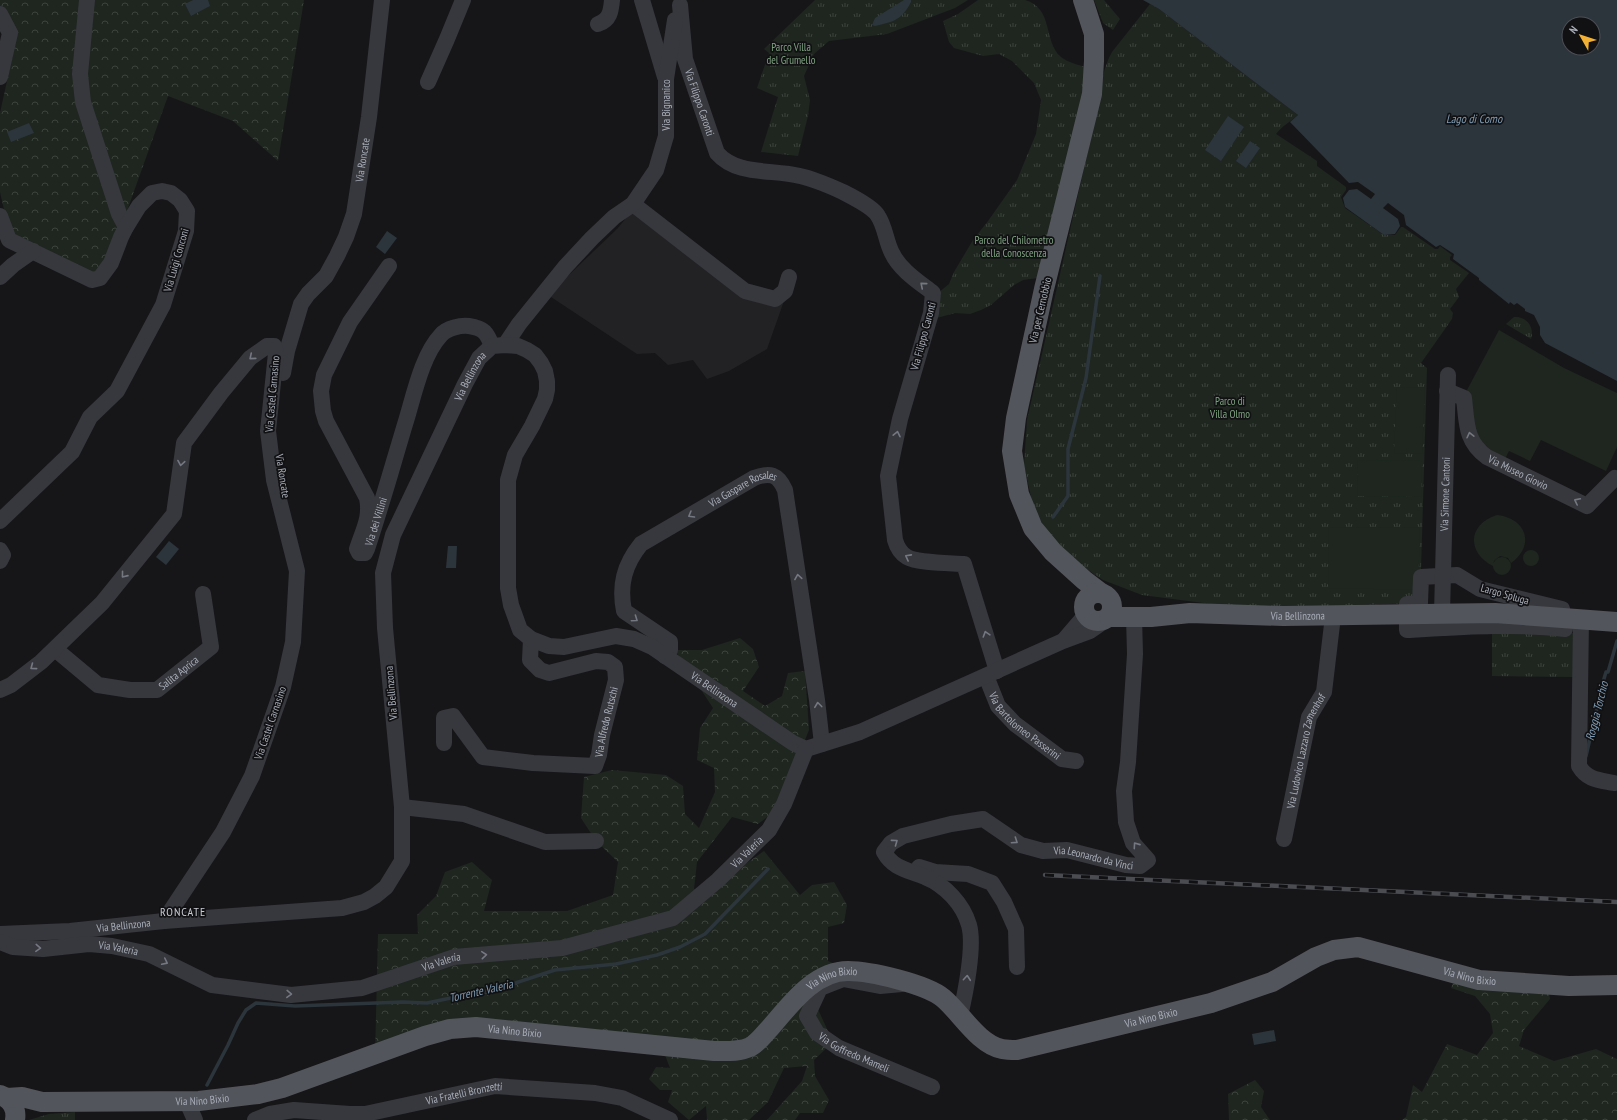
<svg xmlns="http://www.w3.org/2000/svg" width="1617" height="1120" viewBox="0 0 1617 1120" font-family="'PT Sans Narrow',sans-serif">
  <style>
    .built { fill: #222225 }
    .grass { fill: url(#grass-tufts) }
    .forest { fill: url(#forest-crowns) }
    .garden { fill: #1e261f }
    .water { fill: #2c353c; fill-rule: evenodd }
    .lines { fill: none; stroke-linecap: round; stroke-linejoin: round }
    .stream { stroke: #2c353c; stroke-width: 3.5 }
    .minor { stroke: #37383d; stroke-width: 16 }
    .major { stroke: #53555c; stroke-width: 20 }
    .rail-casing { stroke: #4a4c52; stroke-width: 4.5 }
    .rail { stroke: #111113; stroke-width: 3; stroke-dasharray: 9; stroke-linecap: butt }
    .oneway { stroke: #757881 }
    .labels { text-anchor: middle; stroke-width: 3.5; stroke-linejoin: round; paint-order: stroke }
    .park-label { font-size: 11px; fill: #7fa381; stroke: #111113 }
    .street-label { font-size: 11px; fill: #a8adb8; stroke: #111113 }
    .water-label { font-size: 12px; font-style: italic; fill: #7f9bb3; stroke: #111113 }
    .neighbourhood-label { font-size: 12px; letter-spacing: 1px; fill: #c9ccd4; stroke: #111113 }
  </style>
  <defs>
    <pattern id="grass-tufts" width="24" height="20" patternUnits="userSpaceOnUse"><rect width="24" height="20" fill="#1e261f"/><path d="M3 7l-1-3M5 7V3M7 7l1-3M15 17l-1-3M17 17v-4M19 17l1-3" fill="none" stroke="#3c433d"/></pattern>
    <pattern id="forest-crowns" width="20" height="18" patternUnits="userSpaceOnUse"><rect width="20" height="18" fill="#1e261f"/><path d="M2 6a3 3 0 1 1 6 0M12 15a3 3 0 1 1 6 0" fill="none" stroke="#3c433d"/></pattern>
  </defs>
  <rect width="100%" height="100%" fill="#161618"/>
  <path class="built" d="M632 211 741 297 784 301 767 349 729 371 707 379 693 360 668 365 655 353 637 354 548 295 617 229Z"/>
  <path class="grass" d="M815 0H968L955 8 887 34 829 41 814 54 804 76 810 100 808 116 798 156 761 152 778 97 757 88 769 53 764 49Z
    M978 0C989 0 1015 0 1025 0 1054 8 1043 42 1061 57 1068 63 1082 66 1090 68L1038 278 1023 280 1014 285 991 305 981 310 970 314 955 313 933 319 938 293 949 284 954 272 973 240 988 221 1017 180 1036 134 1041 100 1034 83 1012 61 999 54 983 56 954 48 949 42 943 21 958 14Z
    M1094 0H1104L1120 19 1113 30 1103 23Z
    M1150 4 1159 9 1298 115C1290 122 1282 126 1276 134L1317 161V166L1346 187V190L1341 197 1345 208 1384 235H1395L1401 227H1403L1435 249H1438L1440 246 1452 255 1450 257V260L1469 273 1456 289 1459 297 1450 309 1453 313 1452 319 1421 363 1427 368 1420 603 1295 607 1227 606 1142 595 1103 580 1076 562 1049 536 1033 506 1024 465 1027 420 1099 102C1101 85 1103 68 1112 52Z
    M1514 317C1526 316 1535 327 1531 339L1506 324Z
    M1492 633H1574V677L1492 676Z
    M75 1112V1120H29L49 1114Z"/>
  <path class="forest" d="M0 0H304L278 161 233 121 168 96 107 267 87 274 9 231 0 192V113L16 40 0 20Z
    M740 638 753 649 759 667 743 691 765 706 782 696 788 673 805 671 809 730 798 757 784 804 758 824 732 817 697 862 694 889 707 891 764 851 800 895 812 885 834 882 847 905 844 923 828 927V961L837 965 816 1005 833 1042 814 1060 815 1076 829 1100 823 1113H800L795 1120H767L802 1081 807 1066 784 1068 768 1102 749 1120H707L706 1106 689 1120 668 1102 672 1090H660L649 1079 656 1067 670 1068 665 1055 498 1035 446 1036 375 1057 378 934H418L417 915 436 896 445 872 472 862 492 880 484 911H567L613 895 618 862 596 841 581 818 584 777 612 770 666 775 683 786 685 814 699 828 715 792 714 768 697 760 700 728 713 708 675 650H702Z
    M1453 983 1508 990 1549 992 1550 999 1524 1030 1519 1046 1554 1061 1596 1049 1617 1059V1120H1402L1406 1117 1413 1085 1422 1092 1447 1044 1477 1055 1493 1033 1490 1014 1475 996 1451 988Z
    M1255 1080 1264 1091 1261 1107 1270 1120H1229L1228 1094Z"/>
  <path class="garden" d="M1499 330 1564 368 1617 393V447L1606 471 1541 440 1530 461 1509 451 1504 461 1473 435 1467 390Z
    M1397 387 1425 388 1422 454 1394 453Z
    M1358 460 1422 461 1421 497 1357 496Z
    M1497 515C1526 518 1536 545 1511 563L1508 558 1500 556 1494 561 1493 566C1466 552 1468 524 1497 515Z
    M1329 527 1420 528 1418 590 1328 588Z
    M1523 558a8 8 0 1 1 16 0a8 8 0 1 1-16 0Z
    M1493 566a9 9 0 1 1 18 0a9 9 0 1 1-18 0Z"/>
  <path class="water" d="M193 0H208L210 6 191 16 185 4Z
    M904 0H911V2C902 20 893 22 875 26L872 25 875 18Z
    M1143 0H1617V381L1545 343 1540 335V327L1534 315 1525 311V309L1517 303 1514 305 1510 302 1509 304 1479 280V278L1453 259 1454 254 1440 245 1436 247 1406 225 1404 215 1388 203 1383 208 1398 219 1400 226 1395 234 1384 235 1345 207 1343 198 1349 190 1357 189 1371 199 1375 194 1358 182 1349 183 1290 122 1298 115 1159 9ZM1569 24H1593V48H1569Z
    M1228 116 1244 127 1221 161 1205 150Z
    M29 123 34 133 11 142 7 132Z
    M1250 141 1260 148 1246 168 1236 161Z
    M387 231 397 238 385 254 376 247Z
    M169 541 179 549 166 565 156 557Z
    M448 546H457L456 568H446Z
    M1274 1030 1276 1041 1254 1045 1252 1034Z"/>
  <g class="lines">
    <path class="stream" d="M1053 517 1068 496V449L1086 378 1100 276
      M1586 756 1603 682 1606 672H1608L1617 641
      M207 1085 228 1045 238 1023 246 1010 256 1003 295 1006 403 1002 427 1003 503 987 555 970 616 964 657 955 680 947 705 934 768 869"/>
    <g class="minor">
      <path d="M87 0 80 74 83 102 119 214 126 227"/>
      <path d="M642 0 665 77"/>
      <path id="s1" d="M680 5 685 59 717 153C737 176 772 169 800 176 814 179 830 186 843 192 851 196 874 208 878 216 885 226 886 242 892 253 900 270 919 282 933 293L931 313 900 419 888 476 895 540C897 547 900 553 907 557 917 563 951 563 964 564L997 671"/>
      <path d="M0 14 10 33 0 77"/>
      <path d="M598 24C610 20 611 11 612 0"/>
      <path d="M428 82 447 39 463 0"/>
      <path d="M633 204 745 291 775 299 785 291 789 277"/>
      <path d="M0 216 9 240 92 280 100 278 111 263 121 237 126 227 139 206 152 193 162 191 171 193 180 200 187 211 186 231 163 305 117 391 90 417 72 452 0 521"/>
      <path id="s2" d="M389 266 350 322 324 375 321 391 323 411 326 421 367 498C371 518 363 530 357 549L359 553H365L367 549C381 507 393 464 406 421 414 395 422 355 441 335 447 328 461 325 469 326 484 328 487 333 492 346"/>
      <path d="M0 277 13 265 33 251"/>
      <path id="s3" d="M505 345 519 324 565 267 592 238 614 217 633 204 656 170 666 136V79L675 20"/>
      <path id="s4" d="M283 373 287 351 301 304 308 294 326 276 337 256 346 237 354 214 369 117 382 0"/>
      <path id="s5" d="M1447 391 1464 398C1467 423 1465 441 1487 457L1587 506 1615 478 1617 479"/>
      <path d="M0 550 3 555 0 561"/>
      <path d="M1457 575 1480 589 1562 609 1565 629C1513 623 1460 627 1407 630V604L1420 603 1421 577Z"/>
      <path id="s6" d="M1442 614 1448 375"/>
      <path d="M1581 619 1579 766C1587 780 1599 780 1614 783"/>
      <path d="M1065 639 1083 618 1085 613"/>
      <path id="s7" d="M55 649 98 685 130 690H157L211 647 203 594"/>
      <path id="s8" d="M665 656 670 650V642L624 611C619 585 624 565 641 544L754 478C770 472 778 474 785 490L817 700 822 744"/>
      <path id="s9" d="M986 676 998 706 1015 724 1062 759 1076 761"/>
      <path d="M0 690 11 685 41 662 102 603 174 514 184 443 221 393 250 358 267 346H274L276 353 268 431 274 480 297 571 293 642 283 687 252 776 223 832 164 921"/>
      <path id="s10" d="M444 743V718L453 716 483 757 533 763 595 766 599 755 602 735 616 680 615 667 608 662 596 661 549 673 540 670 530 660 531 639"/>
      <path d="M402 807 464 814 545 842 596 841"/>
      <path id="s11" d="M1284 839 1309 717 1324 692 1333 616"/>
      <path d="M919 867 935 872 968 874 992 883 1004 902 1016 929 1017 967"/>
      <path id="s12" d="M0 934 70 931 164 921 342 908 364 902 375 896 386 887 402 861V807L385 628 383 573 393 535 465 384 479 358 492 346 505 345 518 346 527 350 535 355 541 363 545 371 547 381V390L545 399 532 426 515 455 508 480V588L511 605 520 630 531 639 549 646 564 647 616 636 634 639 652 647 793 743 806 749 860 732 1063 641 1090 631 1106 620"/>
      <path id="s13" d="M0 942 13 947 43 949 89 944 112 946 149 954 212 985 291 995 362 988 454 957 562 948 673 918 718 880 769 830 784 804 806 749"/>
      <path id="s14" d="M902 984 880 986 843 979 820 988 807 1016 817 1033 839 1048 932 1087"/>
      <path id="s15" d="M960 1016C965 995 975 946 969 925 963 904 945 885 925 877 909 870 893 869 884 852L891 843 903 836 951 824 983 819 1021 845 1043 851 1067 850 1126 865 1140 866 1148 860 1133 843 1126 822 1124 791 1128 762 1135 654 1134 616"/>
      <path d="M187 1102 195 1120"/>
      <path id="s16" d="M255 1120 270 1114 294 1110 350 1114H365L495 1086 595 1093 622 1098 670 1120"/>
    </g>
    <g class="major">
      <path d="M1083 0 1094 34V61L1092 94 1044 289 1016 418 1012 451 1019 494 1033 528 1053 552 1084 580 1101 593"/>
      <circle cx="1098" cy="607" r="14"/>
      <path id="s17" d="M1109 617H1151L1190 613 1283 616 1495 613 1617 622"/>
      <path d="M0 1095C11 1099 17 1108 15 1120"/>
      <path id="s18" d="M7 1098 22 1097 42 1102 199 1101 258 1094 282 1088 425 1036 450 1029 476 1027 714 1051C726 1051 739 1052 750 1047 758 1043 764 1034 770 1028 790 1005 814 971 848 971 870 971 926 984 943 998 961 1013 978 1044 1002 1049 1007 1050 1012 1050 1017 1050L1211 1003 1272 982 1316 957 1334 950 1358 947 1479 980 1569 986 1617 985"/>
    </g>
    <g class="rail-casing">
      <path id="rail" d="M1045 875 1617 902"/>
    </g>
    <use href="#rail" class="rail"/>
  </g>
  <defs><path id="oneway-chevron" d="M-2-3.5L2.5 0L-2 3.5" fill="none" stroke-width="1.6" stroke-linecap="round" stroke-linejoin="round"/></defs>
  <g class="oneway">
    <use href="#oneway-chevron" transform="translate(923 285) rotate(-140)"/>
    <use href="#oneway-chevron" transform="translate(252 357) rotate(140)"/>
    <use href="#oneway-chevron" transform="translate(897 434) rotate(-78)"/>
    <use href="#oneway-chevron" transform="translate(1470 435) rotate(-103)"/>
    <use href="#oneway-chevron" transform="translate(181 463) rotate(99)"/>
    <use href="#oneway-chevron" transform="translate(1577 501) rotate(-153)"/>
    <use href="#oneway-chevron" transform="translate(691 515) rotate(150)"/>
    <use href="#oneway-chevron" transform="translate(908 557) rotate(-152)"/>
    <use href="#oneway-chevron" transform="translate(124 575) rotate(129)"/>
    <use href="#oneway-chevron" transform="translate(798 577) rotate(-99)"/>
    <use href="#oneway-chevron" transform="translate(635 619) rotate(35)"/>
    <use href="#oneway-chevron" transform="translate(986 634) rotate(-107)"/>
    <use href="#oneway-chevron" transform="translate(33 667) rotate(143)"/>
    <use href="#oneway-chevron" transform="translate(818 705) rotate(-97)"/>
    <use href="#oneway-chevron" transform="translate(1015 841) rotate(34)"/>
    <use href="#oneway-chevron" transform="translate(895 842) rotate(-36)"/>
    <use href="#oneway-chevron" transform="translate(1136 845) rotate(-125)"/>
    <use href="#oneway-chevron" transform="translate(38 948) rotate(3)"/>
    <use href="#oneway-chevron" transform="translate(484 955) rotate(-5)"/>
    <use href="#oneway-chevron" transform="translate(165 962) rotate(26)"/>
    <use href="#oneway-chevron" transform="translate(967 978) rotate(-85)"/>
    <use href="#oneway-chevron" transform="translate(289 994) rotate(2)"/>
  </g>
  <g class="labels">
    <g class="park-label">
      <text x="791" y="51">Parco Villa<tspan x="791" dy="13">del Grumello</tspan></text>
      <text x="1014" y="244">Parco del Chilometro<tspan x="1014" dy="13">della Conoscenza</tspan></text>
      <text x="1230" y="405">Parco di<tspan x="1230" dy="13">Villa Olmo</tspan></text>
    </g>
    <g class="street-label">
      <text dy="4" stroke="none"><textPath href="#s1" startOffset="100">Via Filippo Caronti</textPath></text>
      <text dy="4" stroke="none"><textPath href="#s3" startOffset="299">Via Bignanico</textPath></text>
      <text dy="4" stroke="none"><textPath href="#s4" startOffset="232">Via Roncate</textPath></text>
      <text transform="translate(176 260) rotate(-74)" y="4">Via Luigi Conconi</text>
      <text transform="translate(1040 310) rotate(-77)" y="4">Via per Cernobbio</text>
      <text transform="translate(923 336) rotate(-75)" y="4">Via Filippo Caronti</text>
      <text dy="4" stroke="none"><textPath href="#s12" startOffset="928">Via Bellinzona</textPath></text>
      <text transform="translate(272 394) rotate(-85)" y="4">Via Castel Carnasino</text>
      <text dy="4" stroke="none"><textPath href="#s5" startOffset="119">Via Museo Giovio</textPath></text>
      <text transform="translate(283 476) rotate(81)" y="4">Via Roncate</text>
      <text dy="4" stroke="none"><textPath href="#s8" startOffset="260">Via Gaspare Rosales</textPath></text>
      <text dy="4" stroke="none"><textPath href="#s6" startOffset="120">Via Simone Cantoni</textPath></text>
      <text dy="4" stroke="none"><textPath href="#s2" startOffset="358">Via dei Villini</textPath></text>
      <text transform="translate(1505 594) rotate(16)" y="4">Largo Spluga</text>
      <text dy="4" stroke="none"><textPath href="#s17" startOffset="189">Via Bellinzona</textPath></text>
      <text dy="4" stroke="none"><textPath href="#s7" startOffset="143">Salita Aprica</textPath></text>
      <text dy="4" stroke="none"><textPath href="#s12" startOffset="1515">Via Bellinzona</textPath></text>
      <text transform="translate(391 693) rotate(-95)" y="4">Via Bellinzona</text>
      <text dy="4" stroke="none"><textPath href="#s10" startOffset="243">Via Alfredo Rutschi</textPath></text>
      <text transform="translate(270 723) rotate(-71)" y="4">Via Castel Carnasino</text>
      <text dy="4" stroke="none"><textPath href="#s9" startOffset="65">Via Bartolomeo Passerini</textPath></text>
      <text dy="4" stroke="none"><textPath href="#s11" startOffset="91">Via Ludovico Lazzaro Zamenhof</textPath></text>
      <text dy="4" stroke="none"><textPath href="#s13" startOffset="792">Via Valeria</textPath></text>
      <text dy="4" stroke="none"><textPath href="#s15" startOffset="436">Via Leonardo da Vinci</textPath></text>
      <text dy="4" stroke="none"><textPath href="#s12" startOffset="124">Via Bellinzona</textPath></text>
      <text dy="4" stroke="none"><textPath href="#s13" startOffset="120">Via Valeria</textPath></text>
      <text dy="4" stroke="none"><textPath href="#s13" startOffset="456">Via Valeria</textPath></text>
      <text dy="4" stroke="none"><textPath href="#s18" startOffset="1552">Via Nino Bixio</textPath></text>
      <text dy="4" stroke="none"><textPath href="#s18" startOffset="867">Via Nino Bixio</textPath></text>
      <text dy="4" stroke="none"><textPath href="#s18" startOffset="1216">Via Nino Bixio</textPath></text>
      <text dy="4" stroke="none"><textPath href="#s18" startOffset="520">Via Nino Bixio</textPath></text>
      <text dy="4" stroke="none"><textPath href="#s14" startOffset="177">Via Goffredo Mameli</textPath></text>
      <text dy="4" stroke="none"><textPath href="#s16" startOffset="213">Via Fratelli Bronzetti</textPath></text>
      <text dy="4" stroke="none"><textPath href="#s18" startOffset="196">Via Nino Bixio</textPath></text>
    </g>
    <g class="water-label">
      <text x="1474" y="123">Lago di Como</text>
      <text transform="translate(1597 711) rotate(-76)" y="4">Roggia Torchio</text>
      <text transform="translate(481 991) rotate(-13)" y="4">Torrente Valeria</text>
    </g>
    <g class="neighbourhood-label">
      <text x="183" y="916">RONCATE</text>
    </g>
  </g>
  <g transform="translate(1581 36) rotate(309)"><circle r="19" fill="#111113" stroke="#4d4f55"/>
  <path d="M0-3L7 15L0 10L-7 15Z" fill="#f2b134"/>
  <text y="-6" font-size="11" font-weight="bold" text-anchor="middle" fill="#a8adb8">N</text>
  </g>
</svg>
